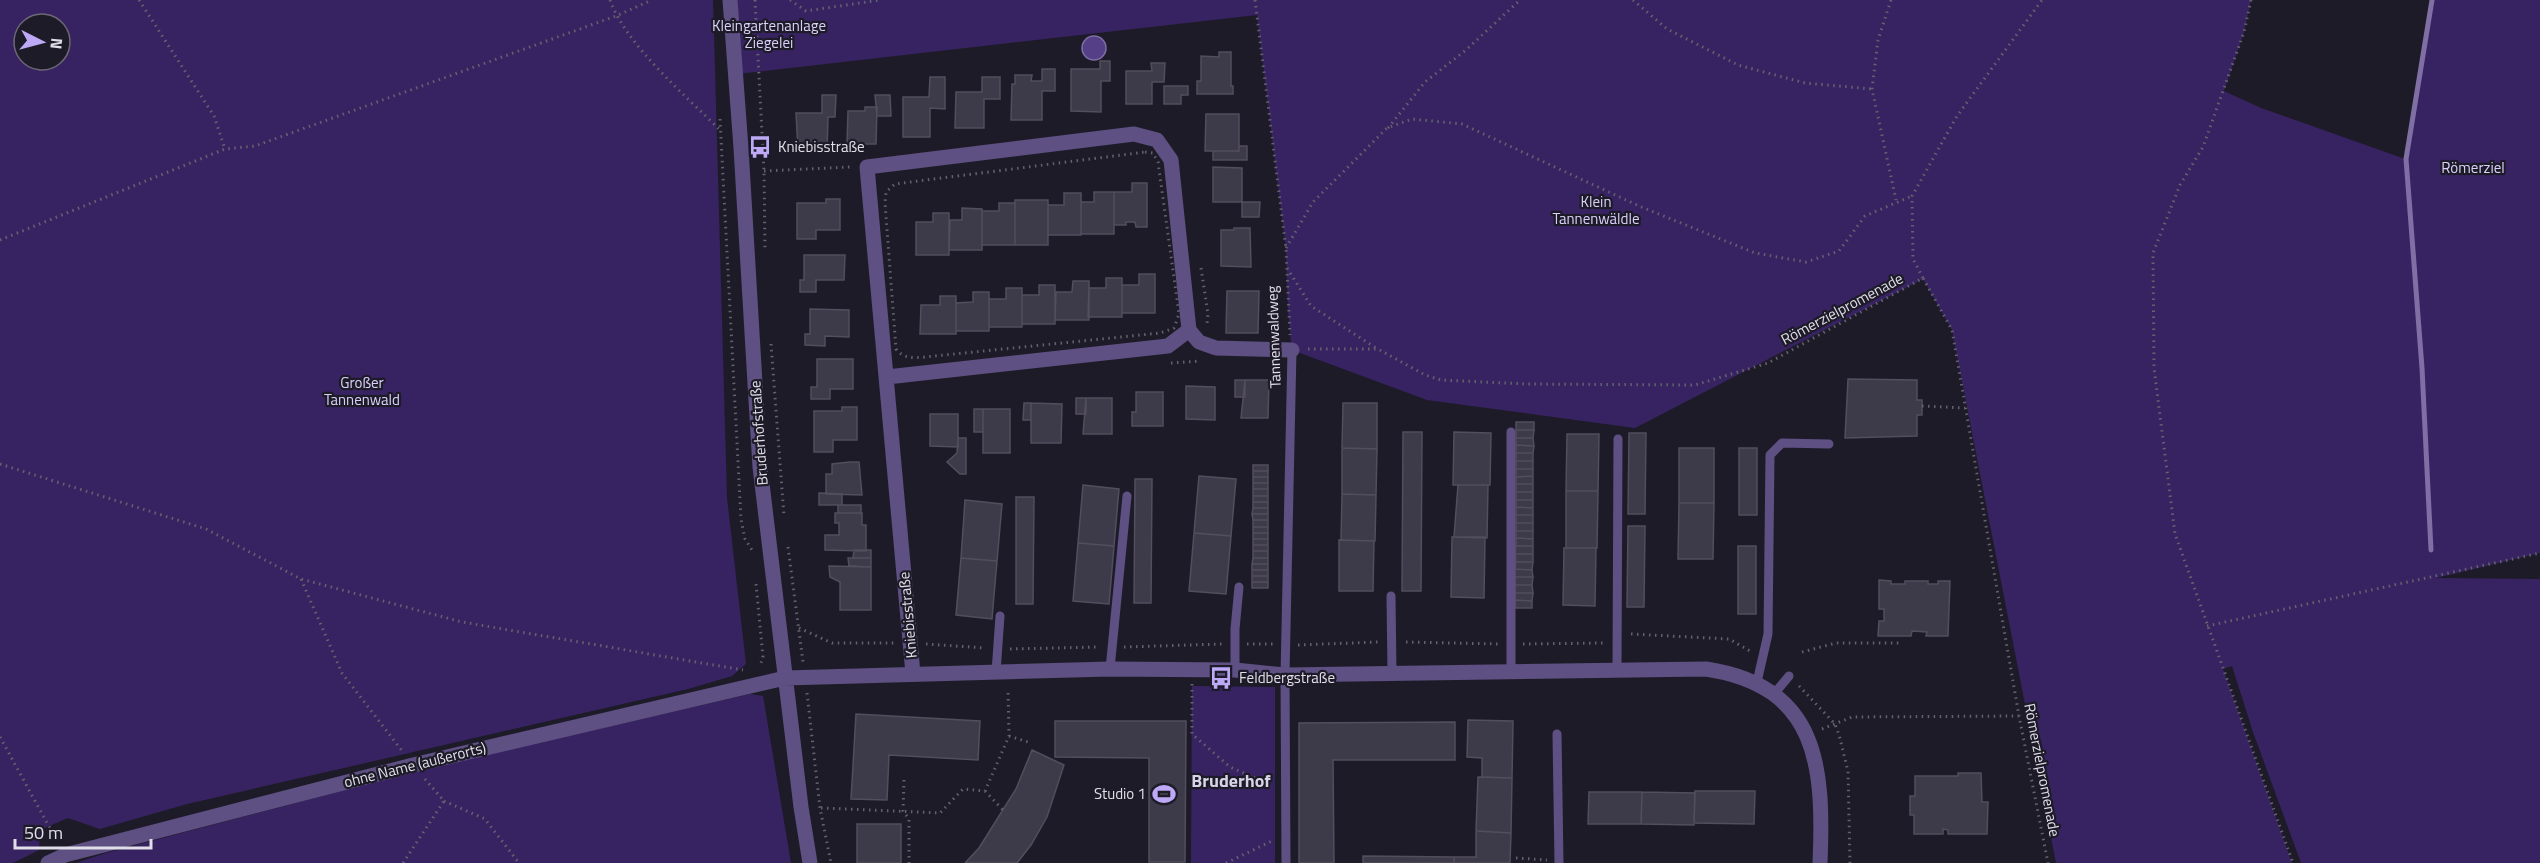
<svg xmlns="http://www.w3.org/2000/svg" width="2540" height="863" viewBox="0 0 2540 863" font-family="'Titillium Web',sans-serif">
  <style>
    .green { fill: #382362; fill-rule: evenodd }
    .water { fill: #553f87; stroke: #7f6fa4; stroke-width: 1.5 }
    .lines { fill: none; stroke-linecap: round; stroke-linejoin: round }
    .stream { stroke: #7f6fa4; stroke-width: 5 }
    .building { fill: #3d3a49; stroke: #524e5e; stroke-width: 1.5 }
    .path { stroke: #64626e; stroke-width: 3; stroke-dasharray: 1.5 4.5; stroke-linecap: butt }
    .service { stroke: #5e5082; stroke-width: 9 }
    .minor { stroke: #5e5082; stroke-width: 15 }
    .labels { text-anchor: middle; stroke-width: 4.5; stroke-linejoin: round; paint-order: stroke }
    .park-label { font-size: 15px; fill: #dad1fb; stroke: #1e1b28 }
    .poi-label { font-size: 15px; fill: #e0dee8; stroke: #1e1b28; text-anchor: start }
    .street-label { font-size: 15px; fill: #e0dee8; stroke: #1e1b28 }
    .quarter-label { font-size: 18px; font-weight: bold; fill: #d8d4e8; stroke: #1e1b28 }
  </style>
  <rect width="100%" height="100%" fill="#1e1b28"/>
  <path class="green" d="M0 0H713L727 498 746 664 732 676 688 689 187 804 100 829 68 818 40 830 39 850 13 863H0ZM24 24H60V60H24Z
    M730 0H2251L2244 32 2224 91 2261 108 2405 159 2432 0H2540V553L2436 578 2540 579V863H2301L2253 732 2232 666 2223 669 2292 863H2056L1952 330 1923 279 1635 428 1427 400 1292 350 1288 311 1286 249 1257 15 737 74Z
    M1192 686 1275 687V863H1191Z
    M750 694 763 696 791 863H76L106 853 429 768Z"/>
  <path class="water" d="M1082 48a12 12 0 1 1 24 0a12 12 0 1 1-24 0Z"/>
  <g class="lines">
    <path class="stream" d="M2431 550 2422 368 2406 159 2432 0"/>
  </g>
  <path class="building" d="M1219 52H1231V86H1233V94H1197V81H1201V56L1219 57Z
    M1100 61H1110V81H1101V112L1071 111V69H1100Z
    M1151 63H1165L1164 82H1152V104H1126V71H1152Z
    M1042 69H1055V91H1042V120H1011L1012 84H1015V75H1032L1031 81H1042Z
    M930 77H945V109L930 108V137H903V97H929Z
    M982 77H1000V99H984V128H955L956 92H982Z
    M1164 86H1188V95H1181V104H1164Z
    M822 95H836L835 117H828L827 151 798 150 796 113H822Z
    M875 95H890L891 116H877Z
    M865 107H877L876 144H847L848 111H865Z
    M1206 114H1239V151H1205Z
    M1239 146H1247V160H1213V151H1239Z
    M1213 167 1242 168V202H1213Z
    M1132 183H1147V227H1136L1135 222H1126V225H1114V192H1132Z
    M1094 192H1114V234H1081V202H1094Z
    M1064 193H1081V235H1048V205H1064Z
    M826 199H840V230H816V239H797V203H826Z
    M1015 200H1048V245H1015Z
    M1242 202H1260L1259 217H1242Z
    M999 203H1015V245H982V211H999Z
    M962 208 982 209V250H949L950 220H962Z
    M933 213H949V255H916V222H933Z
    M1234 228H1250L1251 267 1221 266V230H1234Z
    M804 255H845L844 280H816V292H800V280H804Z
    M1139 274H1155V313H1122V285H1139Z
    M1106 278H1122V317H1088L1089 288H1106Z
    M1073 281H1089V320H1055L1056 292H1072Z
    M1039 285H1055V324H1022V295H1039Z
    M1006 288H1022V327H989V299H1006Z
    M1227 291H1259L1258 333H1226Z
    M973 292H989V331H956V303L973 302Z
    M940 296H956V334H920L921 305H940Z
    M810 309 849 310V337L825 336V346L805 345V334H810Z
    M817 359H853V389H830V399H811V387H817Z
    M1848 379 1917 380V400H1922V415H1917V436L1845 438Z
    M1235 380H1245V397H1235Z
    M1245 380H1269L1268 418H1241Z
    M1186 386 1215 387V420L1186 419Z
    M1136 392H1163V426H1132V412H1136Z
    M1076 398H1086V414H1076Z
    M1086 398H1112V434H1083Z
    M1024 403H1031V420H1023Z
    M1031 403 1062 404 1061 443H1031Z
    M1343 403H1377V449L1342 448Z
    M842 407H857V440H833V452H814V411H842Z
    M974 409H983V432H974Z
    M983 409H1010V453H983Z
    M930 414H958V447L930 446Z
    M1516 422H1534V430H1516Z
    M1516 430H1534L1533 438H1516Z
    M1403 432H1422L1421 591H1402Z
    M1454 432 1491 433 1490 485H1453Z
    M1629 433H1646L1645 514H1628Z
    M1567 434H1599L1598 491H1566Z
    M958 438H966V474H960L947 462 957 453Z
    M1516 438H1533L1534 446 1516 445Z
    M1516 445 1534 446 1533 453H1516Z
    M1342 448 1377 449 1376 495 1342 494Z
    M1679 448H1714V503H1679Z
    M1739 448H1757V515H1739Z
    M1516 453H1533V461H1516Z
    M1516 461H1533V469H1516Z
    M850 462H859L862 495 826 494V474H832V464Z
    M1253 465H1268V471H1253Z
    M1516 469H1533V476L1516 477Z
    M1253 471H1268V477H1253Z
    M1199 476 1236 479 1231 536 1194 533Z
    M1533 476V484H1516V477Z
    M1253 477H1268V483H1253Z
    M1135 479H1152L1151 603H1134Z
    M1253 483H1268V489H1253Z
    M1516 484H1533V492H1516Z
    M1083 485 1119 489 1114 546 1078 543Z
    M1458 485H1488L1487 538 1454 537Z
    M1253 489H1268V496H1253Z
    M1566 491H1598L1597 548H1566Z
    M1516 492H1533V500H1516Z
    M819 493 842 494V505H819Z
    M1342 494 1376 495 1375 541 1341 540Z
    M1253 496H1268V502H1253Z
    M1016 497H1034L1033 604H1016Z
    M965 500 1002 504 997 561 961 558Z
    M1516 500H1533V508L1516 507Z
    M1253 502H1268V508H1253Z
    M1679 503H1714L1713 559H1678Z
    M838 505H861V513H838Z
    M1516 507 1533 508V515H1516Z
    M1253 508H1268V514H1252Z
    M835 513H862V525H866V551L825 550V535H839V523H835Z
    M1252 514H1268V520H1253Z
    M1516 515H1533V523H1516Z
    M1253 520H1268V527H1253Z
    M1516 523H1533V531H1516Z
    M1628 526H1645L1644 607H1627Z
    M1253 527H1268V533H1253Z
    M1516 531H1533V539L1516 538Z
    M1194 533 1231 536 1226 594 1189 591Z
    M1253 533H1268V539H1253Z
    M1452 537H1485L1484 598 1451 597Z
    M1516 538 1533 539V546H1516Z
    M1253 539H1268V545H1253Z
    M1339 540 1374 541 1373 591H1339Z
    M1078 543 1114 546 1109 604 1073 601Z
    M1253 545H1268V551H1253Z
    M1516 546H1533V554H1515Z
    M1738 546H1756V614H1738Z
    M1564 548H1596L1595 606 1563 605Z
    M854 550H871V558H853Z
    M1253 551H1268V558H1253Z
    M1515 554H1533V562H1516Z
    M848 558H871V567L849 566Z
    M961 558 997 561 992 619 956 615Z
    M1253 558H1268V564H1252Z
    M1516 562H1533L1532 570 1515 569Z
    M1252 564H1268V570H1252Z
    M829 566 871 567V610H840V582L830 577Z
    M1515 569 1532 570 1533 577H1515Z
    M1252 570H1268V576H1252Z
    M1252 576H1268V582H1252Z
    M1515 577H1533L1532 585H1515Z
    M1879 580 1891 581V584H1905V581H1928V584H1938V581H1950L1948 636H1926L1927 632 1912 631 1911 636H1878L1879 621H1884V609H1879Z
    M1252 582H1268V588H1252Z
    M1515 585H1532L1533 593H1515Z
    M1515 593H1533L1532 601 1515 600Z
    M1515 600 1532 601V608H1515Z
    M856 714 980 721 978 760 889 755 887 800 851 799Z
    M1468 720 1513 721 1512 778 1482 777V758L1467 757Z
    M1055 721H1186L1185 862H1149V758L1055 757Z
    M1455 722V760H1333L1334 863H1299V723Z
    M1032 750 1064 765 1047 817 1031 845 1017 863H965L979 848 1016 789Z
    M1958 773H1981L1982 802H1988L1987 834H1948V830L1943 829V834H1914V815H1910V796H1915V776H1958Z
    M1478 777 1512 778 1511 833 1476 831Z
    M1695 791H1755L1754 824 1694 823Z
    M1589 792H1642L1641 824H1588Z
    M1642 792 1695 793 1694 825 1641 824Z
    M857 824H901V863H857Z
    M1476 831 1511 833 1510 863H1454V857H1476Z
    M1363 856 1454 857V863H1363Z"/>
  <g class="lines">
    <path class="path" d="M139 0 214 116 225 149
      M610 0C626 45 686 96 720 130
      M755 0 764 171 765 250
      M790 0 806 11 880 0
      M1255 0 1286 249 1290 335
      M1633 0 1667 29 1738 65 1805 83 1872 89
      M1891 0 1878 40 1872 89 1896 200
      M2251 0 2244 32 2203 147 2180 185 2153 253 2154 368 2175 534 2293 863
      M720 119 741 519 745 539 752 550
      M1388 128 1425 82 1466 50 1520 0
      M1145 152 1153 153 1158 162 1179 314 1174 328 1160 333 925 357C913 358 904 359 896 349L885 203 886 192 895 184Z
      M764 171 850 167
      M0 240 225 149 255 146 616 16 652 0
      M1286 248 1313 202 1387 128 1412 119 1462 124 1639 206 1755 253 1806 262 1839 251 1865 216 1912 196
      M1201 268 1208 314 1207 324
      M1287 268 1311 306 1376 348
      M1923 278 1913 259 1912 196 1957 116 2042 0
      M771 344 784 516
      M1308 349H1378L1425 375 1441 380 1526 384 1695 385 1768 363 1923 278 1952 330 2019 716 2048 863
      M1171 363 1201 361
      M1922 406 1965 408
      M0 464 206 529 301 579 462 622 743 670
      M788 547 803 662
      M301 579 342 673 403 752
      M756 584 763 657 760 666
      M2207 626 2540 553
      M799 628 832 643H895
      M1631 634 1729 639 1750 651
      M1406 642 1498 644
      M926 644 985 648
      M1247 644H1273
      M1523 644 1603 643
      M1298 645 1378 642
      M1124 647 1222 644
      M1010 649 1099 647
      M1802 652 1836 643H1901
      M1192 684V734L1230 767 1257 779 1273 789
      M1799 686 1835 724 1839 735 1848 771 1850 863
      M807 693 820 808 831 863
      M1822 729 1852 717 2019 716
      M1009 736 1028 742
      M0 737 57 841
      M904 780 903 811 909 819V863
      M985 791 1003 810
      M444 801 485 819 519 863
      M821 808 940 813 963 789 985 791 1009 736 1008 689
      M1516 858 1547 860
      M403 863 444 801 424 778
      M1226 863 1274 840"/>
    <path class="service" d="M1391 596 1392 673
      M1110 669 1127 496
      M1617 669 1618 439
      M1235 670V629L1239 587
      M1511 670V432
      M996 672 1000 616
      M1757 682 1768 634 1770 455 1782 443 1829 444
      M1774 694 1789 676
      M1557 734 1559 863
      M1286 863 1285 675 1292 350"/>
    <path class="minor" d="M730 0 741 148 760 467 801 807 810 863
      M887 377 1168 346 1189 330
      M913 674 867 167 1134 134 1157 140 1171 160 1189 330 1199 342 1216 348 1292 350
      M48 863 65 855 413 765 785 678 1110 669 1235 670 1285 675 1706 669C1819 686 1824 767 1820 863"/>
  </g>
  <defs>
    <g id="bus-bare" transform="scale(1.8)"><path d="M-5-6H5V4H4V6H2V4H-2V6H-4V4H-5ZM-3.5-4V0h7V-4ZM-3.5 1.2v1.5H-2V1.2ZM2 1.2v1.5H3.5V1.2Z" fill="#bda9f5" stroke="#1e1b28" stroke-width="2.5" paint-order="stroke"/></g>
    <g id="stadium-bare" transform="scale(1.8)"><path d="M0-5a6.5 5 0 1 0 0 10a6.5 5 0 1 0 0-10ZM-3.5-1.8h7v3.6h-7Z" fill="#bda9f5" stroke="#1e1b28" stroke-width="2.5" paint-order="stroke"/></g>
  </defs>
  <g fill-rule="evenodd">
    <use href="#bus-bare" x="760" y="147"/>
    <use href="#bus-bare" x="1221" y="678"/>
    <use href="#stadium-bare" x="1164" y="794"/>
  </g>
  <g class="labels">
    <g class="park-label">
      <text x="769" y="31">Kleingartenanlage<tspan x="769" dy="17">Ziegelei</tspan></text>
      <text x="2473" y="173">Römerziel</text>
      <text x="1596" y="207">Klein<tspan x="1596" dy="17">Tannenwäldle</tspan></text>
      <text x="362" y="388">Großer<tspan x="362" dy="17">Tannenwald</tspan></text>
    </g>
    <g class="poi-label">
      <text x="778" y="152">Kniebisstraße</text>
      <text x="1239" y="683">Feldbergstraße</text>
      <text x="1146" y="799" text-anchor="end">Studio 1</text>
    </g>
    <g class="street-label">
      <text transform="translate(1842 309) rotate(-28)" y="5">Römerzielpromenade</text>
      <text transform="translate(1274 337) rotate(-92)" y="5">Tannenwaldweg</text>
      <text transform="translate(759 433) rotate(-94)" y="5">Bruderhofstraße</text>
      <text transform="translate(908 615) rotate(-95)" y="5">Kniebisstraße</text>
      <text transform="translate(415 765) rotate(-14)" y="5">ohne Name (außerorts)</text>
      <text transform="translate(2042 770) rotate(79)" y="5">Römerzielpromenade</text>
    </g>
    <g class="quarter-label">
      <text x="1231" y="787">Bruderhof</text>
    </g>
  </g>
  <g transform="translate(42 42) rotate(96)"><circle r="28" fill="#1e1b28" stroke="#6c6975" stroke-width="1.5"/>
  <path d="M0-4.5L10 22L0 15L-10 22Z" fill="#bda9f5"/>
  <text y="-9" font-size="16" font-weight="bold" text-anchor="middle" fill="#e0dee8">N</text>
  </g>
  <path d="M15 839v9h136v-9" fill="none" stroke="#e0dee8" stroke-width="3"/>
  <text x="24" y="839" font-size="18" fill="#e0dee8" stroke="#1e1b28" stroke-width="4.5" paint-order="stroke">50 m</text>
</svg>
